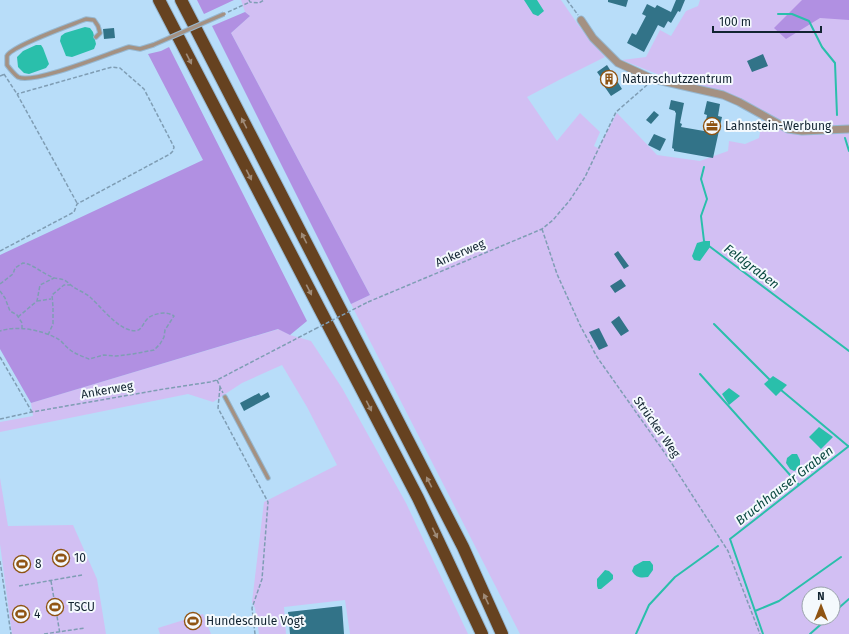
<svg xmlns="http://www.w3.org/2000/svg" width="849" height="634" viewBox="0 0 849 634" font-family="'Fira Sans',sans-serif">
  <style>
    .green { fill: #d2bff3; fill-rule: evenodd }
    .forest { fill: #b190e2 }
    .water { fill: #2abfab }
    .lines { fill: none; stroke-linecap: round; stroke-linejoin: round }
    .stream { stroke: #2abfab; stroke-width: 2 }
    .building { fill: #327388 }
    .lane-casing { stroke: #97b8d1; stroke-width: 5.5 }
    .street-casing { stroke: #97b8d1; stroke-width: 9 }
    .highway-casing { stroke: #97b8d1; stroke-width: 14 }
    .path { stroke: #7f9db4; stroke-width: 1.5; stroke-dasharray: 4 2; stroke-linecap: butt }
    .lane { stroke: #a49182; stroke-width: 3.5 }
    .street { stroke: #a49182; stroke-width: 7 }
    .highway { stroke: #664220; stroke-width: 12 }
    .lane-bridge-casing { stroke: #97b8d1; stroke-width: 5.5; stroke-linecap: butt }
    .path-bridge { stroke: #7f9db4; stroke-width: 1.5; stroke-dasharray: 4 2; stroke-linecap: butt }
    .lane-bridge { stroke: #a49182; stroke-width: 3.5 }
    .oneway { fill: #9f8b78 }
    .labels { text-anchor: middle; stroke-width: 4; stroke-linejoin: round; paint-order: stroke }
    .poi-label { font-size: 12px; fill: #122431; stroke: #f4f9fd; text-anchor: start }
    .street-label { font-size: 12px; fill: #122431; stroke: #f4f9fd }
    .water-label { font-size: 13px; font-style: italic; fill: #0b4941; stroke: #f4f9fd }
  </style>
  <rect width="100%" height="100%" fill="#b8ddf9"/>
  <path class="green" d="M241 0H561L579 26 605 57 559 80 527 97 557 141 580 113 600 132 594 146 598 148 617 113 657 155 700 161 728 151 729 141 745 144 759 138 762 121 781 129 741 102 677 82 678 78 657 74 622 60 646 57 660 30 671 36 686 11 698 6 700 0H849V634H520L351 304 370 295 231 33 250 16 245 12ZM809 594H833V618H809Z
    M279 329 290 335 311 341 342 388 406 503 468 634H350L345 600 284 607 286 634H259L255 608 252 602 264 502 337 465 307 407 282 365 242 383 213 402 188 394 0 432V422L33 416 31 403Z
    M0 478 8 526 73 525 97 579 106 634H12L0 544Z
    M203 614 211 634H160L158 628Z"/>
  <path class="forest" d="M197 0H234L204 14Z
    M802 0H849V20L820 18 786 39 774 28Z
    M245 12 250 16 231 33 370 295 351 304 212 26Z
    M169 47 307 321 290 335 278 329 31 403 0 349V255L203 160 148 54 161 51Z"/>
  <path class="water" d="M524 0H537L544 11 538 16 533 14Z
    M85 27 90 28 93 32 96 44 94 49 72 57 66 56 60 41 61 36 65 33Z
    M36 45H41L43 48 49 64 46 68 29 74 24 73 18 67 17 57 23 51Z
    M704 241H710V247L700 261 694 260 692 256 697 243Z
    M773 376 787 385 776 396 764 384Z
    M729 388 740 396 729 405 722 394Z
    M819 427 833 437 821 449 809 437Z
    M792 454H797L800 460V468L794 471 790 469 786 463 787 458Z
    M643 561H650L653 565V570L648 577C641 578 636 578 632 571L634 566Z
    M605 570 609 571 613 575V579L601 589H598L597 586V579Z"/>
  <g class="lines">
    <path class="stream" d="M778 14H792L809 21 822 47 835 63 837 115
      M845 138 849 151
      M704 167 701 179 707 199 701 216 704 241 706 243
      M709 246 849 351
      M714 324 770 380
      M700 374 799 485
      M781 390 848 446
      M755 611 779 601 841 557
      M833 613 849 599
      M636 634 649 605 675 577 718 546
      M763 634 730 539 849 446
      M810 634 828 618"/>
  </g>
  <path class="building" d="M608 0H628L626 7 608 2Z
    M676 0H685L680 12 678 11 671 23 668 21 664 28 658 25 644 52 627 43 632 33 636 35 646 16 642 14 647 4 655 8 657 5 671 12Z
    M114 28 115 38 104 39 103 29Z
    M763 54 768 66 752 72 747 61Z
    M607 65 622 89 611 96 602 83 604 82 597 72Z
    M671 100 684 103 680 123 682 124 681 127 704 131 707 115 704 114 707 101 720 104 718 116 722 117 713 158 674 151V149L672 148 676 113 675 112V111L669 109Z
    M654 111 659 115 651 124 646 120Z
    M654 134 666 139 660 151 648 145Z
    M618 251 629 266 624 269 614 254Z
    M621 279 626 286 615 293 610 286Z
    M619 316 629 331 621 336 611 322Z
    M599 328 608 346 599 350 589 332Z
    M268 392 270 397 244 411 240 403 259 393 261 396Z
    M342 606 344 634H290L288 612Z"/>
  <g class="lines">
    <g class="lane-casing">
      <path id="lane" d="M96 37 100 33 98 26 94 20 86 19C74 24 11 46 7 56 7 58 7 63 7 65 10 69 14 74 18 77 33 85 109 53 129 47L140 49 153 45
        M225 397 268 478"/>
    </g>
    <g class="street-casing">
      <path id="street" d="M581 20 593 38 618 63 653 79 723 95 739 102 788 129 802 131 849 129"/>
    </g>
    <g class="highway-casing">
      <path id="highway" d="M159 0 418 498 445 555 482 634
        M181 0 414 452 463 547 502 634"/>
    </g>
    <path class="path" d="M249 0 250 2 259 3 264 0
      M567 0 578 15
      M228 12 250 2
      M4 74 17 94 77 203
      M0 76 5 74
      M542 229 557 274 580 325 597 357 667 456 728 551 760 634
      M0 251 74 212 77 204 170 154 173 151 174 147 144 89 120 68 112 67 17 94
      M0 284 13 274 15 268 23 263C33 264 40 272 50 276 54 279 60 278 64 280 67 281 69 284 72 286 77 290 84 292 90 297 100 306 115 325 127 329 142 335 141 325 148 318 155 313 167 311 174 316L165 330 164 337 160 344 154 350 133 354 116 356 104 355 89 359C82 356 75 354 69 349 65 346 62 341 58 339 42 330 17 325 0 331
      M0 291 5 298 10 311 17 315 22 323V329
      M37 301 51 299
      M368 302 542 229 553 220 570 200 585 177 616 112 647 85
      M18 317 37 301 40 285 54 278
      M48 335 53 324V307L52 295 64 285H70
      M0 357 32 412
      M217 380 223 393
      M220 387 218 408 268 502 262 579 252 608 255 634
      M0 419 32 412 164 389 210 382 217 380 315 329
      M0 561 11 634
      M51 581 60 634
      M19 586 82 575
      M44 634 85 628"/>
    <use href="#lane" class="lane"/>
    <use href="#street" class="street"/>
    <use href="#highway" class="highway"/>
    <g class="lane-bridge-casing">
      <path id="lane-bridge" d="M153 45 224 14"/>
    </g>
    <path class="path-bridge" d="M315 329 368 302"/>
    <use href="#lane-bridge" class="lane-bridge"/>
  </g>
  <defs><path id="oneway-solid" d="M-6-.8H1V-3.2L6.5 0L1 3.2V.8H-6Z"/></defs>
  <g class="oneway">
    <use href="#oneway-solid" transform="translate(189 59) rotate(63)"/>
    <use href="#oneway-solid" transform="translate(244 123) rotate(-117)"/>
    <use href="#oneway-solid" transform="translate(249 175) rotate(63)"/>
    <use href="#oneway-solid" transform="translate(304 238) rotate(-117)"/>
    <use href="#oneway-solid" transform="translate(309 290) rotate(63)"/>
    <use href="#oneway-solid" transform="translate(369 406) rotate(63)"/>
    <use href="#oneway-solid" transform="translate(429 482) rotate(-117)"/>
    <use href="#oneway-solid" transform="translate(435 533) rotate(64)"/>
    <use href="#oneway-solid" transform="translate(486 599) rotate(-115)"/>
  </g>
  <defs>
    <g id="building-ring" transform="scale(0.9)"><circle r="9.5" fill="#f4f9fd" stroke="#8f5413" stroke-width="1.5"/><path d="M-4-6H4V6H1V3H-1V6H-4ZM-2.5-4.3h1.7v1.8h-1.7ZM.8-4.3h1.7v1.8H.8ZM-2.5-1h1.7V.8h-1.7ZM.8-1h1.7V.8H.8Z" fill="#8f5413"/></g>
    <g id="office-ring" transform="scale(0.9)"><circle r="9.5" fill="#f4f9fd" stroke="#8f5413" stroke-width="1.5"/><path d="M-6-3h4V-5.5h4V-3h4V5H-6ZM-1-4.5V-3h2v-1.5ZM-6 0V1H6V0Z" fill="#8f5413"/></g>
    <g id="stadium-ring" transform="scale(0.9)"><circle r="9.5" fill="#f4f9fd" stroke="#8f5413" stroke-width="1.5"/><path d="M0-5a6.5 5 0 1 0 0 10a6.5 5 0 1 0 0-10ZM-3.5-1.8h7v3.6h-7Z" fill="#8f5413"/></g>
  </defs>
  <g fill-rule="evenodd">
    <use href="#building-ring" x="609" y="79"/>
    <use href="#office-ring" x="712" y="126"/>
    <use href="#stadium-ring" x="61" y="558"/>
    <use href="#stadium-ring" x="22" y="564"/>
    <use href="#stadium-ring" x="55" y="607"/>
    <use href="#stadium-ring" x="21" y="614"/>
    <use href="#stadium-ring" x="193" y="621"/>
  </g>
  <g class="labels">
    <g class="poi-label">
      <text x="622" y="83">Naturschutzzentrum</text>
      <text x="725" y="130">Lahnstein-Werbung</text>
      <text x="74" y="562">10</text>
      <text x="35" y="568">8</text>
      <text x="68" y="611">TSCU</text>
      <text x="34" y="618">4</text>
      <text x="206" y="625">Hundeschule Vogt</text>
    </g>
    <g class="street-label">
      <text transform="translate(460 253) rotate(-23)" y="4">Ankerweg</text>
      <text transform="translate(107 390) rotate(-10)" y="4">Ankerweg</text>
      <text transform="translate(657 427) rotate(55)" y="4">Strücker Weg</text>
    </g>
    <g class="water-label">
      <text transform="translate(752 266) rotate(37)" y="5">Feldgraben</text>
      <text transform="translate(784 485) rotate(-38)" y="5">Bruchhauser Graben</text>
    </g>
  </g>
  <g transform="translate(821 606)"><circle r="19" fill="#f4f9fd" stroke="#9aa4ab"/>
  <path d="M0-3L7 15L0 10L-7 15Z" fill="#8f5413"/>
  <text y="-6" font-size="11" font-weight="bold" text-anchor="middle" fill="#122431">N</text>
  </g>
  <path d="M713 26v6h108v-6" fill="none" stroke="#122431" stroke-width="2"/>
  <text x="719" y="26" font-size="12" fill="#122431" stroke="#f4f9fd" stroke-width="3" paint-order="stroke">100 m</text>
</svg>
